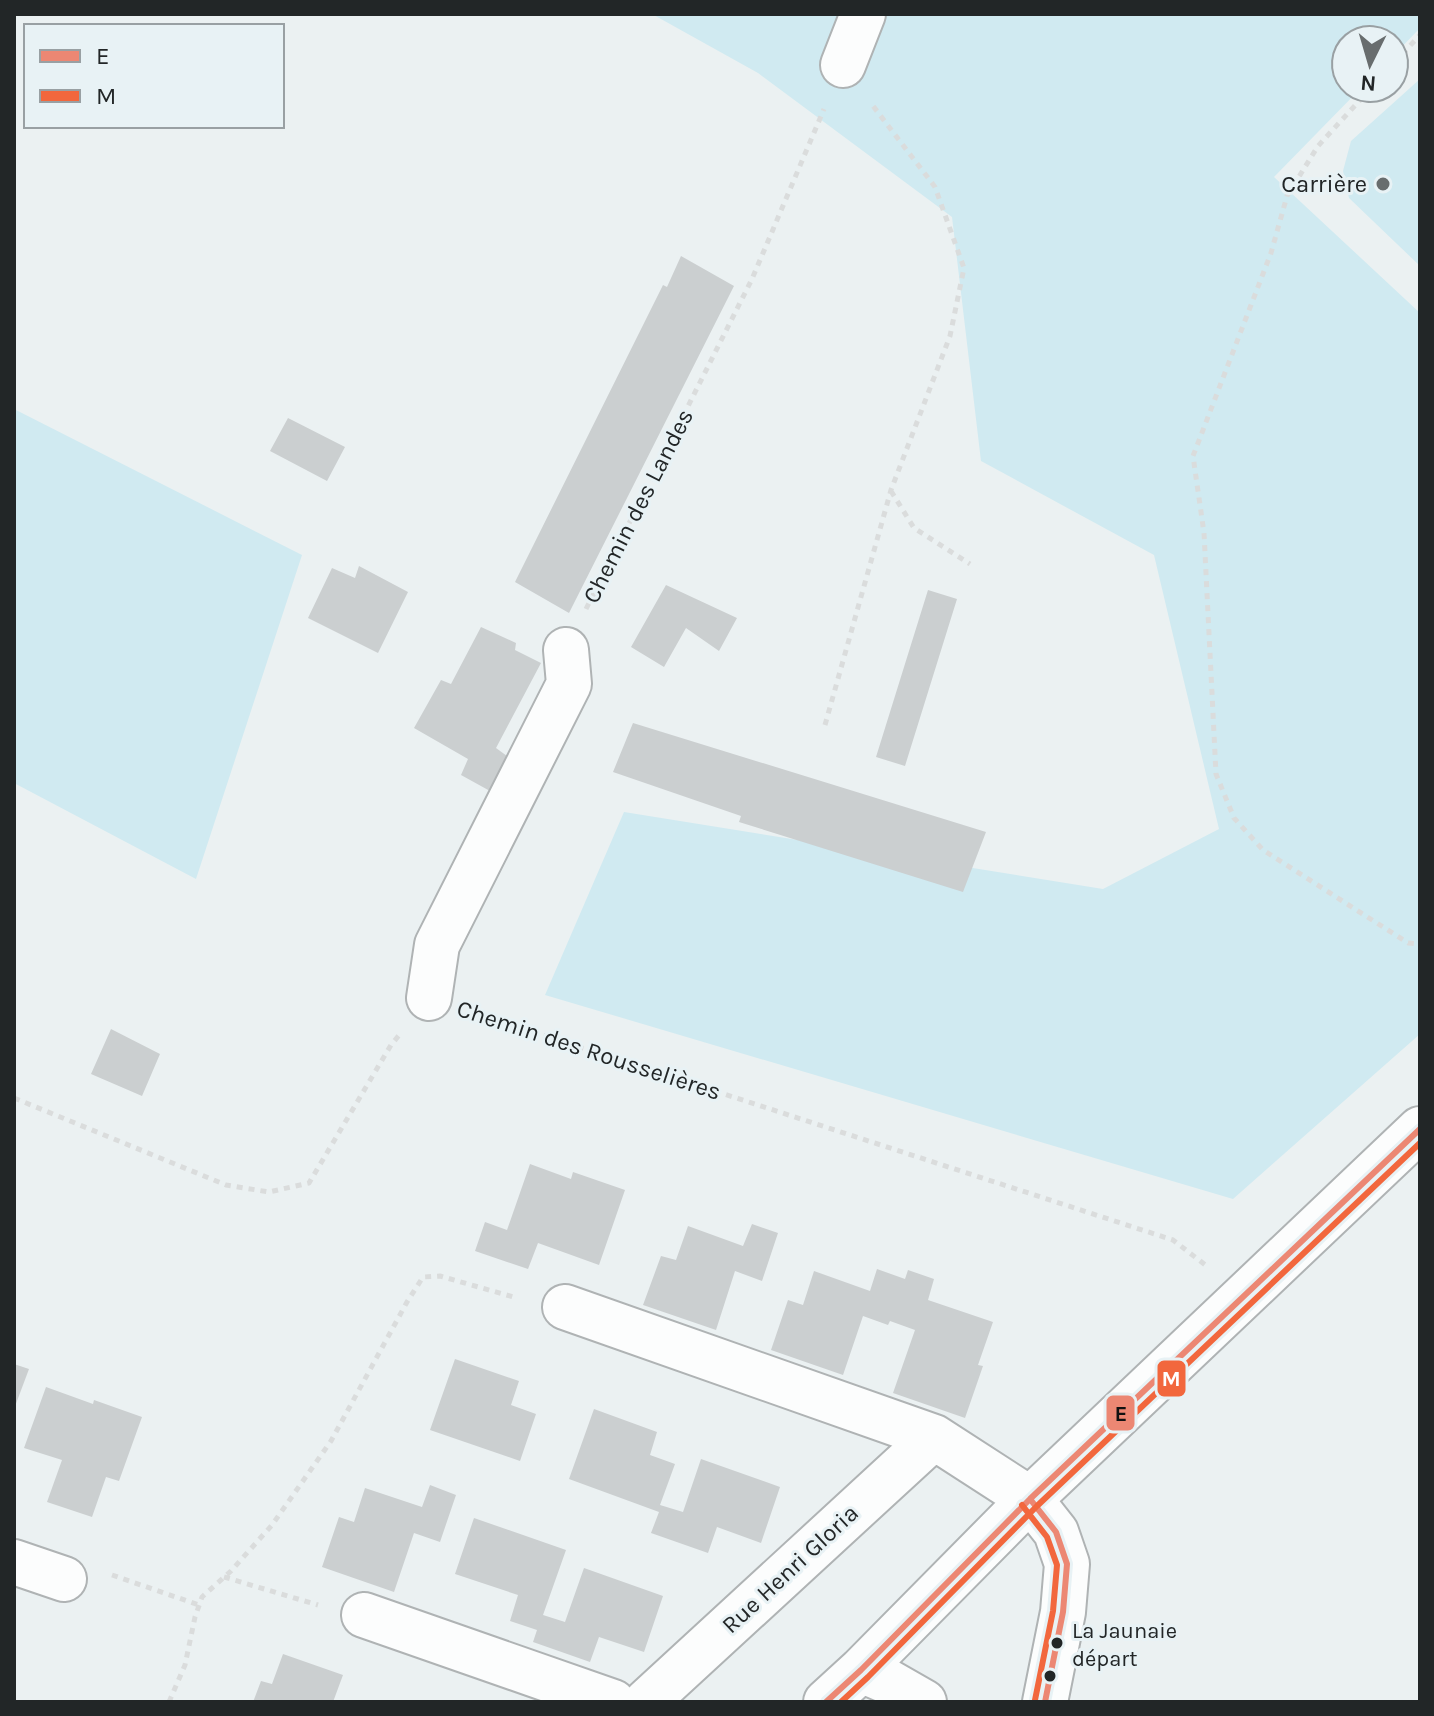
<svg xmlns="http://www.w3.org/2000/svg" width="1434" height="1716" viewBox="0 0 1434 1716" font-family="Karla,sans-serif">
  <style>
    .green { fill: #d0eaf1 }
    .building { fill: #cbcfd0 }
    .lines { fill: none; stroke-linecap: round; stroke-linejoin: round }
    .minor-casing { stroke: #afb3b4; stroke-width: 48 }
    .path { stroke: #dadcdc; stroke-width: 5; stroke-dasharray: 6 6; stroke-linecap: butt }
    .minor { stroke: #fcfdfd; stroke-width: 44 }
    .bus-1-casing { stroke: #e8f2f5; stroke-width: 12 }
    .bus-2-casing { stroke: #e8f2f5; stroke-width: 12 }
    .bus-1 { stroke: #ec8773; stroke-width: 6 }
    .bus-2 { stroke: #f2673d; stroke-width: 6 }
    .poi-dot { fill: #686d6e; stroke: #e8f2f5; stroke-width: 3 }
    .bus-dot { fill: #222627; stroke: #e8f2f5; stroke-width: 3 }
    .labels { text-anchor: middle; stroke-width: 6; stroke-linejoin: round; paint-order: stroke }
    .bus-label { font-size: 22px; fill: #222627; stroke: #e8f2f5; text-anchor: start }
    .poi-label { font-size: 24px; fill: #222627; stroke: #e8f2f5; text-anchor: end }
    .street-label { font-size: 24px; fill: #222627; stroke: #e8f2f5 }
    .line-badge { stroke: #e8f2f5; stroke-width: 3 }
    .badge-label { font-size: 22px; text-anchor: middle; font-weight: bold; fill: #fff }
    .pale-badge-label { font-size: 22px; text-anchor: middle; font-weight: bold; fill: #111 }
  </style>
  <rect width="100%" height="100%" fill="#ebf1f2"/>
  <path class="green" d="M652 14H1420V28L1394 55V40H1346V88H1361L1274 177 1420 313V1034L1233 1199 545 995 624 812 1103 889 1219 829 1154 555 981 461 952 217 758 73Z
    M1420 79V266L1349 198 1343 171 1351 141Z
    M14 409 302 555 196 879 14 783Z"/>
  <path class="building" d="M681 256 734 286 569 613 515 582 663 285 667 287Z
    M288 418 345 447 327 481 270 451Z
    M359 566 408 592 378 653 308 618 332 568 355 578Z
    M666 585 737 618 719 651 686 628 664 667 631 647Z
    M928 590 957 599 905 766 876 757Z
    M481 627 516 643 515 650 541 663 496 748 507 756 490 791 461 775 468 759 414 728 441 680 451 684Z
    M633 723 986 832 963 892 739 822 741 816 613 772Z
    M111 1029 160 1054 142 1096 91 1074Z
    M530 1164 571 1179 573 1172 625 1190 599 1265 538 1243 528 1269 475 1251 485 1222 507 1230Z
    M752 1224 778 1233 762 1281 735 1271 716 1330 643 1305 661 1256 676 1260 688 1226 743 1246Z
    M877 1269 905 1279 908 1270 934 1279 928 1300 993 1322 978 1365 983 1366 965 1418 893 1393 915 1330 890 1321 888 1325 863 1316 843 1375 771 1350 788 1300 803 1305 814 1271 870 1291Z
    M455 1359 519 1381 511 1405 536 1414 520 1461 430 1430Z
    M14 1364 29 1369 14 1409Z
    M46 1387 93 1404 94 1400 142 1417 119 1481 106 1477 92 1517 47 1502 62 1460 24 1448Z
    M594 1409 657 1432 650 1455 675 1464 660 1505 683 1512 701 1459 780 1487 761 1543 717 1527 708 1553 651 1533 659 1512 569 1479Z
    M430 1485 456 1495 440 1542 414 1533 394 1592 322 1567 339 1517 354 1522 365 1488 422 1507Z
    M474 1518 566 1550 543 1615 565 1622 584 1568 663 1596 644 1652 599 1637 590 1662 533 1642 537 1630 510 1621 518 1595 455 1574Z
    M283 1654 343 1675 333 1702H253L261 1681 272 1684Z"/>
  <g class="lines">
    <g class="minor-casing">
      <path id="minor" d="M843 65 863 14
        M429 998 437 945 569 684 566 650
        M565 1307 934 1437 1030 1499 1056 1532 1067 1564 1063 1612 1045 1702
        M14 1562 64 1579
        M364 1615 613 1702
        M861 1670 889 1682 924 1702
        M646 1702 934 1437
        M826 1702 861 1670 1030 1499 1420 1129"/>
    </g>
    <path class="path" d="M1394 63 1420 35
      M1371 88 1318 146 1287 196 1271 253 1193 456 1204 533 1216 774 1234 818 1263 850 1408 943 1420 944
      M891 491 914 528 970 564
      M586 609 752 279 824 109
      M825 725 891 490 950 336 964 268 935 187 870 102
      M475 1013 1173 1240 1208 1267
      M14 1098 226 1185 269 1192 309 1183 391 1045 400 1034
      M112 1575 199 1605
      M224 1577 318 1605
      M169 1702 185 1665 195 1617 202 1597 231 1571 272 1525 331 1441 407 1302 423 1277 440 1276 517 1298"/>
    <use href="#minor" class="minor"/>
    <g class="bus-1-casing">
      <path id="bus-1" d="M1030 1499 1056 1532 1067 1564 1063 1612 1045 1702
        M826 1702 861 1670 1030 1499 1420 1129"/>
    </g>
    <g class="bus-2-casing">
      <path id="bus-2" d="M1022 1505 1047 1537 1057 1565 1053 1611 1035 1700
        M841 1702 868 1677 1037 1506 1420 1143"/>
    </g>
    <use href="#bus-1" class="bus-1"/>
    <use href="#bus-2" class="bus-2"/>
  </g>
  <circle class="poi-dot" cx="1383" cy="184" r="8"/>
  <g class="bus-dot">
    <circle cx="1057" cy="1643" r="7"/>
    <circle cx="1050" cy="1676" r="7"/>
  </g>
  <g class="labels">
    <g class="bus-label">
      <text x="1072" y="1638">La Jaunaie<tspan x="1072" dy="28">départ</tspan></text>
    </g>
    <g class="poi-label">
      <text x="1367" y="192">Carrière</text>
    </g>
    <g class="street-label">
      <text transform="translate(638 506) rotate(-63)" y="8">Chemin des Landes</text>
      <text transform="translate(589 1050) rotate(18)" y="8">Chemin des Rousselières</text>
      <text transform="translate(790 1569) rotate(-43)" y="8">Rue Henri Gloria</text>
    </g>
  </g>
  <g class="line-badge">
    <rect x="1156" y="1359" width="31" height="39" rx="8" fill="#f2673d"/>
    <rect x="1105" y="1394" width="31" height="38" rx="8" fill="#ec8773"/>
  </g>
  <g class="badge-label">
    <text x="1171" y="1386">M</text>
  </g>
  <g class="pale-badge-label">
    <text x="1121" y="1421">E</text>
  </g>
  <rect width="1434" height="1716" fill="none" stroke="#222627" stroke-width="32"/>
  <rect x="24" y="24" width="260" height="104" fill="#e8f2f5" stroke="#99a0a3" stroke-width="2"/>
  <rect x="40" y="50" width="40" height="12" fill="#ec8773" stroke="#99a0a3" stroke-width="2"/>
  <text x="96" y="64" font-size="24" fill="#222627">E</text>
  <rect x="40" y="90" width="40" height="12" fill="#f2673d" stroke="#99a0a3" stroke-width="2"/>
  <text x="96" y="104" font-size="24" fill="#222627">M</text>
  <g transform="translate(1370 64) rotate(185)"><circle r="38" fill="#e8f2f5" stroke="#99a0a3" stroke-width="2"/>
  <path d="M0-6L14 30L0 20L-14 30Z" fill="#686d6e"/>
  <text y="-12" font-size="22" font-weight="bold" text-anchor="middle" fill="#222627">N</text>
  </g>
</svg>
